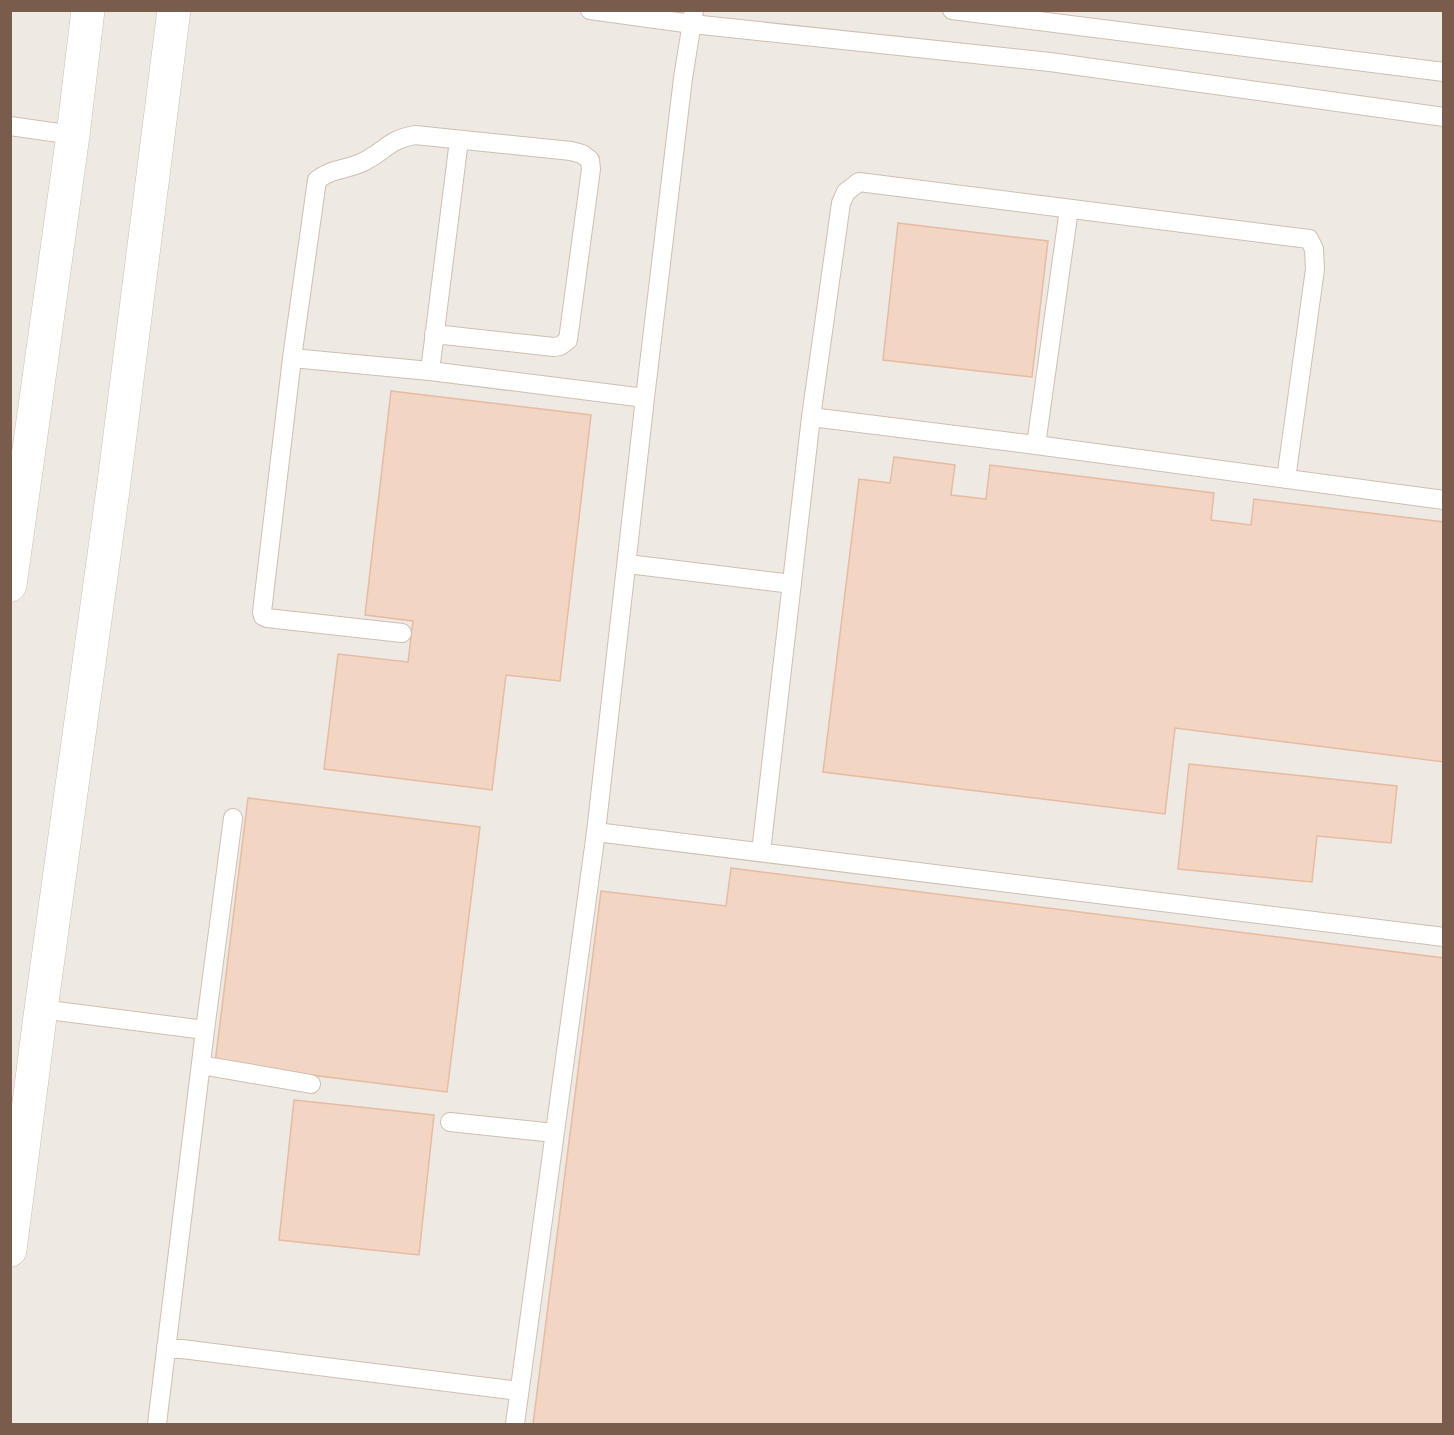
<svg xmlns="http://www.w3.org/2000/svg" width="1454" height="1435" viewBox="0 0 1454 1435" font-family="Montserrat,sans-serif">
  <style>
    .industrial { fill: #efe9e4 }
    .building { fill: #f3d5c3; stroke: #e6bba3; stroke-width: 1.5 }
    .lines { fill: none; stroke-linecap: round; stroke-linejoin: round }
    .service-casing { stroke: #d1beb0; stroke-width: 20 }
    .tertiary-casing { stroke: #d1beb0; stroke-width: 34 }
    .service { stroke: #fff; stroke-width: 18 }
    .tertiary { stroke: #fff; stroke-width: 33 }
  </style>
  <rect width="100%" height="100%" fill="#fdf6ec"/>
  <path class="industrial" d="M10 11H1443V1424H11Z"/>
  <path class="building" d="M898 223 1048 241 1032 377 883 360Z
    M391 391 591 415 560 681 506 675 492 790 324 769 338 654 408 662 413 621 365 615Z
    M894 457 955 465 951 495 986 499 990 465 1214 493 1211 520 1251 525 1254 499 1444 522V762L1175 728 1165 814 823 772 859 479 890 483Z
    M1189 764 1397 786 1391 843 1317 836 1312 882 1178 869Z
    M248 798 480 827 447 1092 215 1063Z
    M731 868 1444 958V1424H533L601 891 726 906Z
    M294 1100 434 1115 419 1255 279 1240Z"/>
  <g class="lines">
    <g class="service-casing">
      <path id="service" d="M590 10 692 24 1050 62 1444 117
        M952 10 1444 72
        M10 126 73 135
        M292 358 430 371 645 398
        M430 371 459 140
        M811 417 1036 445 1444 500
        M1036 445 1069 209
        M628 564 792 584
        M402 633 267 618 263 616 262 612 292 358 317 180C334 167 349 170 365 161 386 150 390 139 415 135L571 151 582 154 590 160 591 169 568 340 560 346 554 347 434 334
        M596 832 1444 937
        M761 852 811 417 841 203 846 192 859 182 1309 239 1314 249 1315 269 1286 479
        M41 1009 205 1030 157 1424
        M205 1030 233 818
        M201 1065 311 1084
        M450 1122 554 1133
        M166 1347 519 1391
        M515 1424 596 832 645 398 683 78 694 10"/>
    </g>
    <g class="tertiary-casing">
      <path id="tertiary" d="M10 585 73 135 88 10
        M10 1250 41 1009 113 490 174 10"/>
    </g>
    <use href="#service" class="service"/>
    <use href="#tertiary" class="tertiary"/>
  </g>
  <rect width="1454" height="1435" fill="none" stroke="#7a5c4d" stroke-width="24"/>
</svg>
